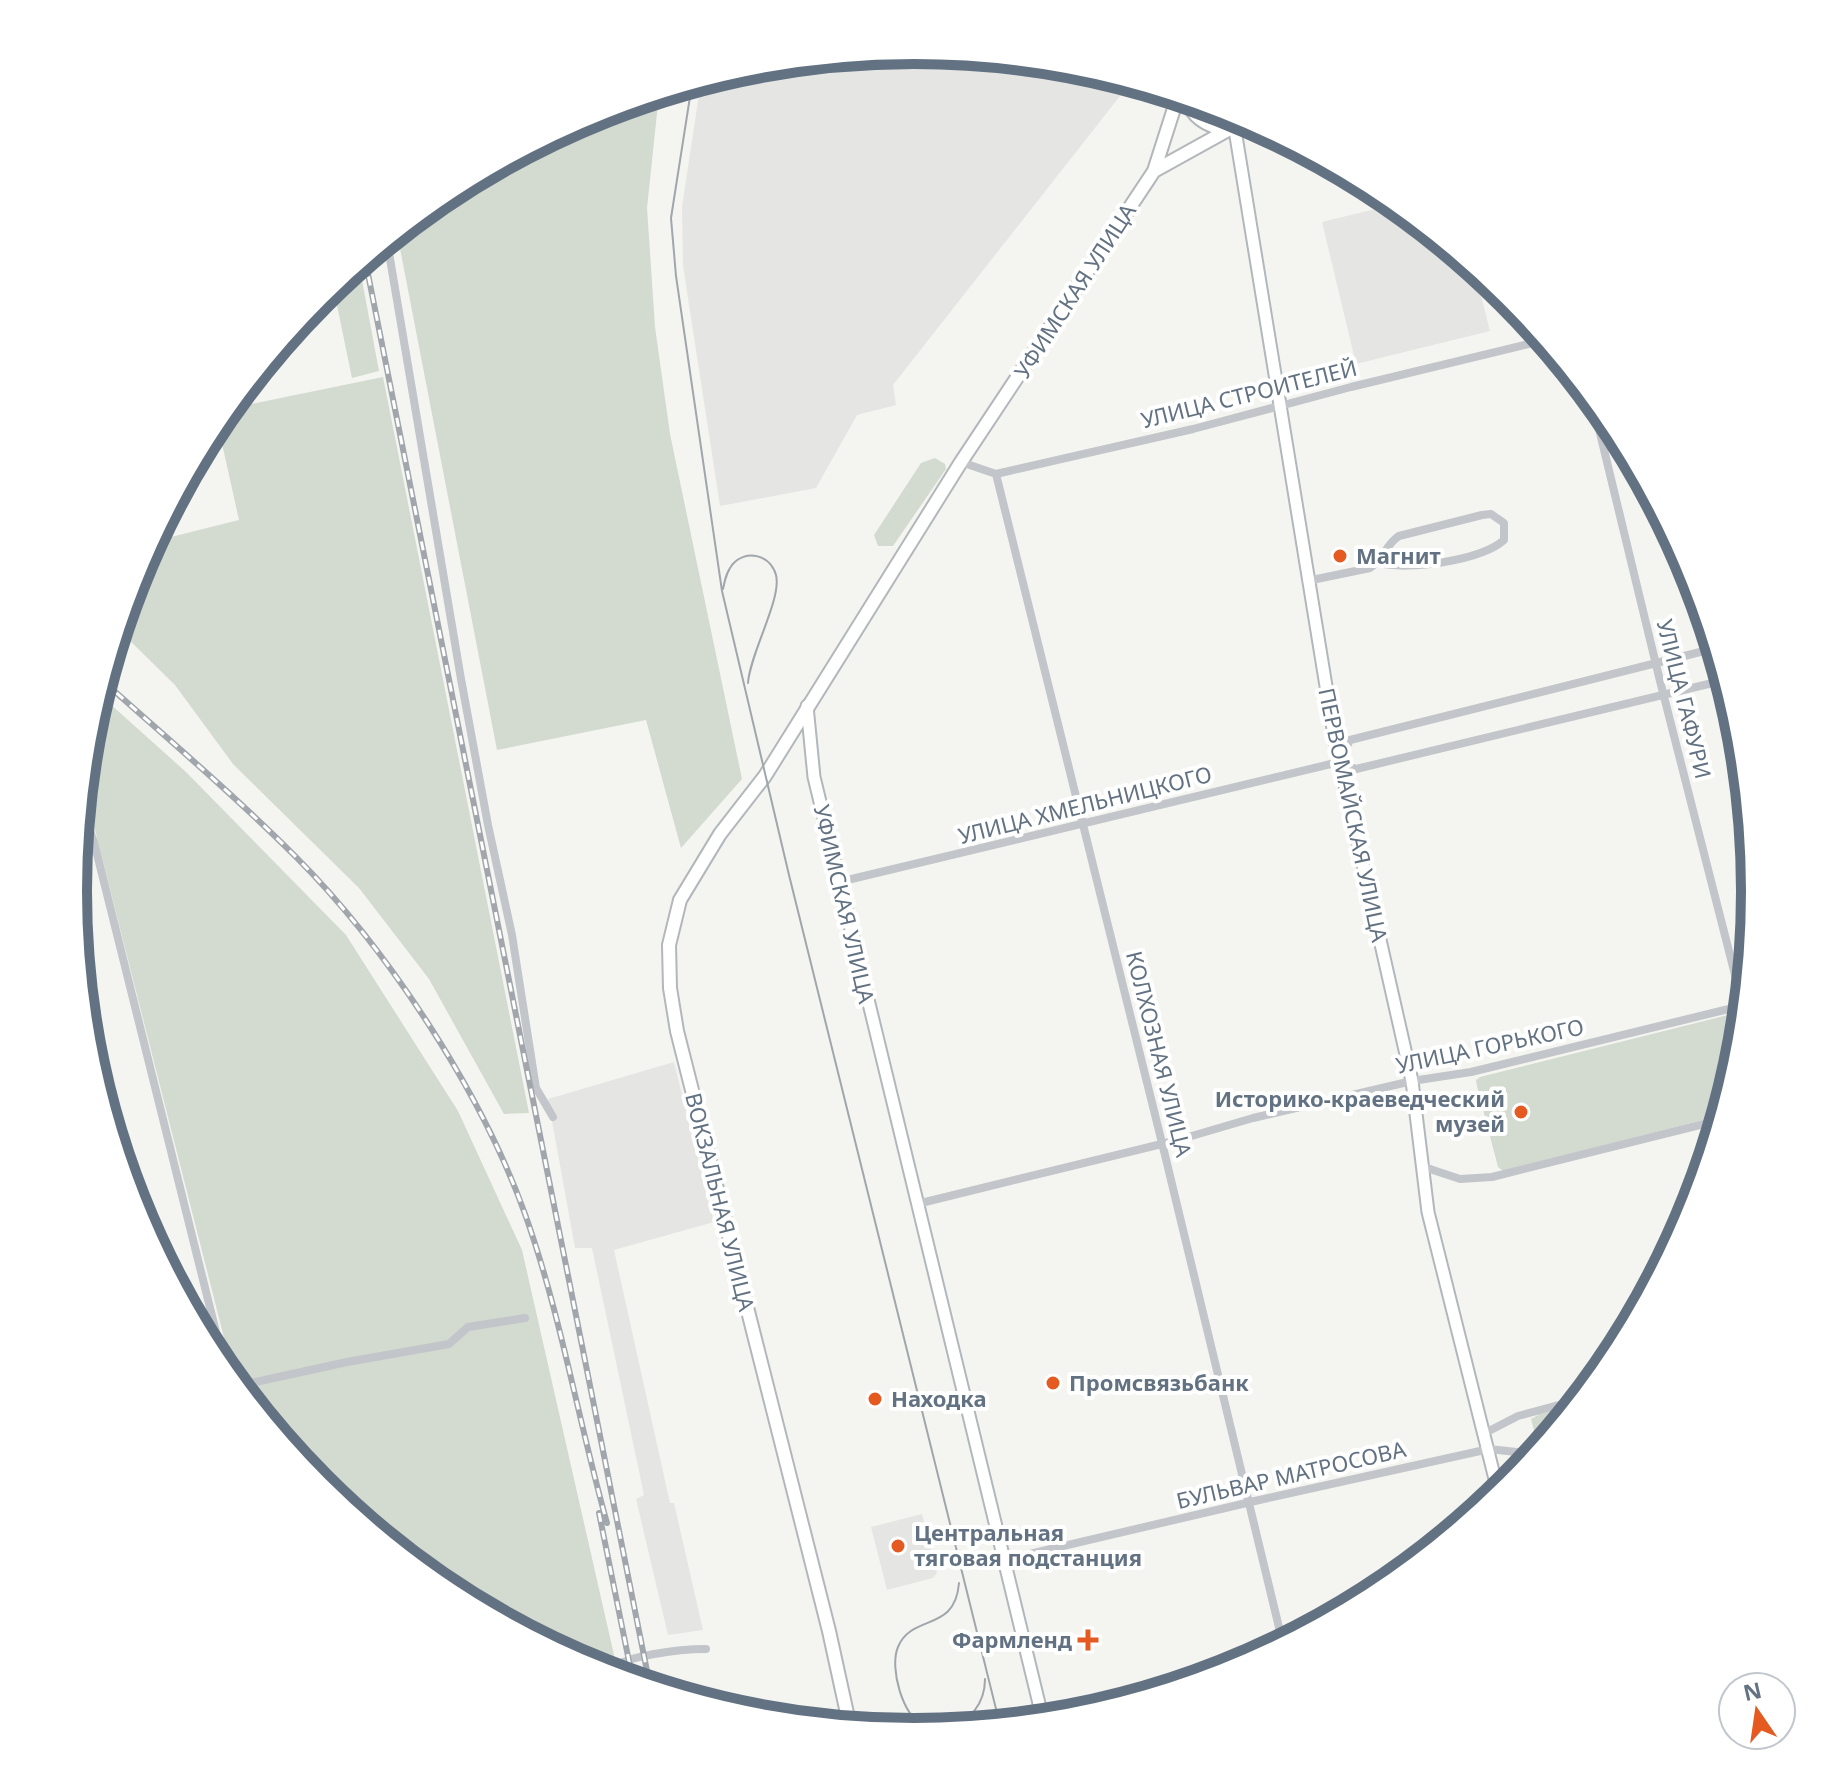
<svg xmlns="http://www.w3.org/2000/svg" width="1829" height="1783" viewBox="0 0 1829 1783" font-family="'Noto Sans',sans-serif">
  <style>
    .built { fill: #e5e6e4 }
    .green { fill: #d3dad0 }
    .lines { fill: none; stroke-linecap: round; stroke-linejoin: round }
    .secondary-casing { stroke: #b2b7bc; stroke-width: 15 }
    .primary-casing { stroke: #b3b7bb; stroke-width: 16 }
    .street { stroke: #c2c5c9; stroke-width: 8 }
    .secondary { stroke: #fff; stroke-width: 11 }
    .primary { stroke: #fff; stroke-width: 12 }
    .tram { stroke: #a0a6ac; stroke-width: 2 }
    .rail-casing { stroke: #a0a6ac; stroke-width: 6 }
    .rail { stroke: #fff; stroke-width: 3; stroke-dasharray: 9; stroke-linecap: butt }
    .poi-dot { fill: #e55a20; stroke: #fff; stroke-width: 3 }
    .labels { text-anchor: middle; stroke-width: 8; stroke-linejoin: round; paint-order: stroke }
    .street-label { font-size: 22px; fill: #637282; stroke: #fff }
    .poi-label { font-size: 22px; font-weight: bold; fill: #637282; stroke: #fff; text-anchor: start }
    .rim { fill: none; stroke: #637282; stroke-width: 10 }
  </style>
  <rect width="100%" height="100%" fill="#f4f5f0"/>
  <path class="built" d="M915 50 1079 66 1131 82 893 385 896 405 857 415 816 488 720 506 683 266 682 207 701 81 751 66Z
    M1396 204 1474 267 1490 331 1356 364 1322 222Z
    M674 1062 714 1222 614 1250 670 1503H674L703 1630 668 1635 636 1499 644 1495 592 1248H575L548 1099Z
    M922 1514 937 1573 933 1578 887 1590 871 1527Z"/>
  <path class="green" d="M659 94 647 208 655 327 670 434 742 779 681 848 646 720 497 750 397 233 447 192 593 114Z
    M359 264 379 371 352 378 333 286Z
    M383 377 529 1113 504 1114 429 979 359 888 233 764 175 685 119 630 137 569 151 542 239 520 217 421 227 409Z
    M935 458 945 464 946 469 893 546H878L874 535 921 463Z
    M99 694 186 772 346 935 458 1111 522 1250 619 1677 592 1669 447 1591 319 1486 236 1385 91 814 83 795 89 727Z
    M1732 1014 1741 1018C1748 1049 1731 1085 1722 1115L1503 1171 1498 1167 1477 1086 1476 1080 1480 1077Z
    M1577 1404 1543 1446 1533 1445 1532 1441 1535 1434 1531 1419 1540 1414Z"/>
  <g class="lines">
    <g class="secondary-casing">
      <path id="secondary" d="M1235 130 1335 741 1412 1081 1428 1212 1499 1495
        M807 706 814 777 1043 1720"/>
    </g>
    <g class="primary-casing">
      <path id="primary" d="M1186 99C1193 119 1208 127 1228 130
        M1154 171 1228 130 1252 122
        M850 1727 829 1631 677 1031 670 988 669 945 680 900 720 834 765 776 961 462 1154 171 1178 96"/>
    </g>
    <path class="street" d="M387 241 461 679 488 825 512 935 536 1088 553 1117
      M1591 396 1660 681 1744 1010
      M961 462 996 474 1193 429 1351 387 1545 340
      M996 474 1164 1151 1283 1644
      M1307 581 1370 568C1384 559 1386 544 1399 536L1482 515 1491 514 1504 523V540C1482 560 1408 571 1379 563
      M1340 760 1350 740 1716 648
      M81 806 94 842 226 1372
      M839 882 1339 762 1356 769 1725 680
      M1424 1167 1460 1179 1492 1177 1720 1120
      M917 1204 1178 1140 1253 1118 1412 1081 1471 1072 1745 1005
      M237 1386 347 1362 449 1344 468 1327 525 1318
      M1485 1433 1518 1416 1581 1399
      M1004 1560 1255 1501 1489 1449 1526 1453 1539 1450
      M606 1673C619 1655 684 1649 706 1649"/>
    <use href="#secondary" class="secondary"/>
    <use href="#primary" class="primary"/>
    <path class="tram" d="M692 84 671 218 676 276 722 591 789 875 1000 1725
      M723 589C725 580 726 573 732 565 745 549 770 554 776 575 782 599 750 653 748 683
      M959 1583C955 1633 912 1613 898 1647 889 1668 903 1716 923 1726 935 1731 948 1729 960 1728
      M946 1728C970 1723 985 1703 985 1679"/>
    <g class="rail-casing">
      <path id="rail" d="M365 259 650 1686
        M103 681C168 739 234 795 295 856 387 948 481 1091 525 1214 561 1315 578 1420 607 1523
        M599 1513 633 1681"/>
    </g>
    <use href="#rail" class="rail"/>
  </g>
  <g class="poi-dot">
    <circle cx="1340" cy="556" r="8"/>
    <circle cx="1521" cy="1112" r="8"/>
    <circle cx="1053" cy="1383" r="8"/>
    <circle cx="875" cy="1399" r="8"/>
    <circle cx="898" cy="1546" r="8"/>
    <path d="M1084 1628h8v8h8v8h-8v8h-8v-8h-8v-8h8z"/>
  </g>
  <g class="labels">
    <g class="street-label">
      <text transform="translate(1075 291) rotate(-57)" y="8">УФИМСКАЯ УЛИЦА</text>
      <text transform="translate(1249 394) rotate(-14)" y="8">УЛИЦА СТРОИТЕЛЕЙ</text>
      <text transform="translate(1684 699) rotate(76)" y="8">УЛИЦА ГАФУРИ</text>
      <text transform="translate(1085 805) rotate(-14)" y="8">УЛИЦА ХМЕЛЬНИЦКОГО</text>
      <text transform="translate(1353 815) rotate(78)" y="8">ПЕРВОМАЙСКАЯ УЛИЦА</text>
      <text transform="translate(844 904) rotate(77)" y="8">УФИМСКАЯ УЛИЦА</text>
      <text transform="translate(1490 1046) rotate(-12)" y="8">УЛИЦА ГОРЬКОГО</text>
      <text transform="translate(1159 1054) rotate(76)" y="8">КОЛХОЗНАЯ УЛИЦА</text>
      <text transform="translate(720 1202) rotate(76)" y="8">ВОКЗАЛЬНАЯ УЛИЦА</text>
      <text transform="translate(1291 1475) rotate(-13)" y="8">БУЛЬВАР МАТРОСОВА</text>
    </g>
    <g class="poi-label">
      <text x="1356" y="564">Магнит</text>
      <text x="1505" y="1107" text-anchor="end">Историко-краеведческий<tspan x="1505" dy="25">музей</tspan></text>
      <text x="1069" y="1391">Промсвязьбанк</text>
      <text x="891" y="1407">Находка</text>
      <text x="914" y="1541">Центральная<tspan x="914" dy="25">тяговая подстанция</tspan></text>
      <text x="1072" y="1648" text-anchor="end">Фармленд</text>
    </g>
  </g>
  <path d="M0 0H1829V1783H0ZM87 891a827 827 0 1 1 1654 0a827 827 0 1 1-1654 0Z" fill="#fff" fill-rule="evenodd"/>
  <path class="rim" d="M87 891a827 827 0 1 1 1654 0a827 827 0 1 1-1654 0Z"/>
  <g transform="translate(1757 1711) rotate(347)"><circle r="38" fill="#ffffff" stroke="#c1c7cd" stroke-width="2"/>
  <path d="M0-6L14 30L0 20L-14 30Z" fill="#e55a20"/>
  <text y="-12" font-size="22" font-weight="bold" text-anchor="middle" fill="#637282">N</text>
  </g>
</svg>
